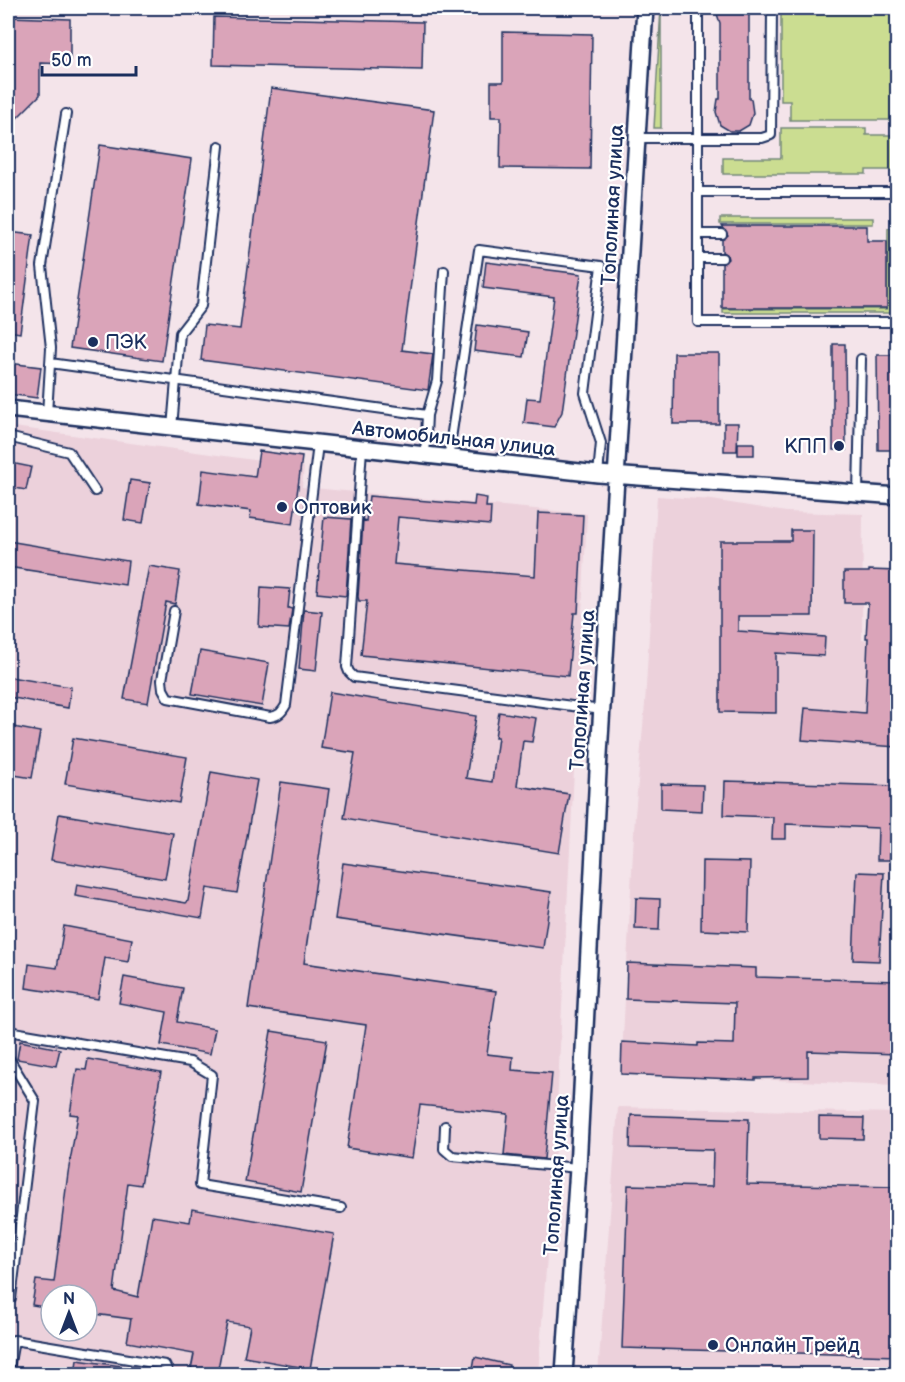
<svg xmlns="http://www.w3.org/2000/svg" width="905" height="1382" viewBox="0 0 905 1382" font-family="'Balsamiq Sans',sans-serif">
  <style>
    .built { fill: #ecd1db; fill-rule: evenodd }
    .green { fill: #cbdd91; stroke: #738678; stroke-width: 1.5 }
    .building { fill: #daa4b9; stroke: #1b2f5e; stroke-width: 1.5 }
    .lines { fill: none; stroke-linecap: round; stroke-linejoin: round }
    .lane-casing { stroke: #1b2f5e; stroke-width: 12 }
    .street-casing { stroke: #1b2f5e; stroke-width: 20 }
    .lane { stroke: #fff; stroke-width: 8 }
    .street { stroke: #fff; stroke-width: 15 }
    .poi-dot { fill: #1b2f5e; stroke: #fff; stroke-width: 2 }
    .labels { text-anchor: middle; stroke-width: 4.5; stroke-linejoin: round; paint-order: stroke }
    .street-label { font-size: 20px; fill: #1b2f5e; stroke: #fff }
    .poi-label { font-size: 20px; fill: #1b2f5e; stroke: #fff; text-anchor: start }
  </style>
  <rect width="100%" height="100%" fill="#f4e4ea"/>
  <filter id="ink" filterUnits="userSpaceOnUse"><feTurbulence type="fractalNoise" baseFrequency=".0167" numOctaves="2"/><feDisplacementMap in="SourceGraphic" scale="12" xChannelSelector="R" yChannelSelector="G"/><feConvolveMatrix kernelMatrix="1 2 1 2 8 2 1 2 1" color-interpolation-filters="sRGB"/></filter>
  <g filter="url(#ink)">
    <path class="built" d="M14 427 304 467 302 487 587 514 554 1165 538 1374H8V462ZM51 1295H87V1331H51Z
      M657 496 712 500 786 512 863 514 862 640 897 641V1085L621 1074 635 815 645 704Z
      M618 1107 897 1113V1374H598Z"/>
    <path class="green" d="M661 8V128H654Z
      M781 8H897V120H790V101H781Z
      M781 128H866V135H897V170H866V174H723V158H781Z
      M720 218H873V224H720Z
      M888 228H894V313H723V309H887Z"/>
    <path class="building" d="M715 8H749V99H751L753 113 749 125 739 131H730L720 125 716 112 718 99H720V23Z
      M8 17 70 19V64L40 63V95L8 127Z
      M214 17 423 22 422 70 213 65Z
      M503 32 592 34 590 169 500 168 501 117H491V82H503Z
      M271 88 434 110 402 350 433 354 428 390 201 360 205 325 240 329Z
      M100 145 192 159 162 361 70 348Z
      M722 226H867V241H887V308H722V264L728 259 727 255 722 252V240L728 235Z
      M8 232 33 235 20 333 8 331Z
      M486 262 581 274 562 412 554 427 524 423 527 398 540 399 554 297 483 288Z
      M477 325 528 332 524 357 474 351Z
      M833 344H845L846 450H833Z
      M674 353H719V424H673Z
      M877 355H897V450H878Z
      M8 363 41 367 37 398 8 394Z
      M724 423H738L737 451H724Z
      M738 443H754V455H738Z
      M259 451 302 457 293 524 250 518 251 511 199 504 203 470 255 477Z
      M11 463 31 467 26 490 8 487Z
      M130 480 150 483 143 523 124 520Z
      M369 496 474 505 475 496 487 498 486 507H491L490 525 398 517 394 564 535 576 538 513 583 515 578 613H574L568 676 361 655 367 601H359L358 597 363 520 366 521Z
      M324 517 351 519 346 596 317 593Z
      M791 530H813L812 616H738V631L825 637 824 656 776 653V713L720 712V541H791Z
      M8 541 128 561 125 585 8 567Z
      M149 566 180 571 175 604 166 602 148 703 124 699Z
      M869 570 897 571V747L802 740 805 708 865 713 868 638H866L868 603H844V572H869Z
      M261 587 290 589 288 608 292 609 289 629 259 627Z
      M304 610 322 612 316 671 299 669Z
      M200 651 269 663 262 706 192 694Z
      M10 677 71 687 68 708 8 697Z
      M330 692 476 716 466 778 492 782 498 737H495L499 712 536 718 532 742 523 741 517 786 569 794 559 853 344 818 355 753 321 748Z
      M8 726 40 732 32 778 8 774Z
      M73 738 187 757 179 803 65 784Z
      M211 772 257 780 237 893 207 888 202 918 75 896 77 884 186 903 188 901Z
      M725 781 897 786V828H891L890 860H877L878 828 786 824V839H772L773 817 724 815Z
      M281 782 329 789 304 963 496 991 487 1054 513 1057 512 1070 552 1073 544 1159 504 1155 508 1114 420 1105 412 1158 347 1148 366 1025 248 1008Z
      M661 784 703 785 702 811 661 809Z
      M59 814 173 833 165 879 51 860Z
      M702 861 750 862 748 932 701 930Z
      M343 863 551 892 543 948 335 919Z
      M857 872 884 873 879 961 853 960Z
      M636 898 660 899 659 930 635 929Z
      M64 926 132 939 128 962 105 958 98 999 26 988 29 964 57 968Z
      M627 963 756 968V977L897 981V1054L808 1051V1077L755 1078V1080L621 1074 622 1042 698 1046V1043L734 1044 735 1003 626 999Z
      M124 977 183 988 177 1022 215 1029 210 1054 161 1045 167 1012 119 1003Z
      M271 1031 327 1040 301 1192 245 1182Z
      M20 1041 60 1049 56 1066 17 1059Z
      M88 1059 161 1072 141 1185 128 1183 114 1291 138 1297 152 1216 190 1222 192 1209 334 1234 310 1369 244 1357 250 1326 227 1322 217 1374 191 1369 194 1354 127 1342 131 1319 87 1313V1295H51V1308L32 1305 36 1280 54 1282 68 1173 78 1115 70 1114 77 1069 86 1070Z
      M631 1115 749 1119 747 1184 897 1187V1356L622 1348 628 1185 712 1187 713 1150 630 1148Z
      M819 1117 864 1118 863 1139 819 1138Z
      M475 1357 509 1365 508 1372 473 1368Z
      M77 1360 136 1368 135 1374H75Z"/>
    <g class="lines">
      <g class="lane-casing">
        <path id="lane" d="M698 8V322H898
          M637 138H762L771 135 772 8
          M698 192H898
          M698 234H722
          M698 258H722
          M50 363 427 415 425 456
          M47 414 51 348 42 266 66 114
          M427 415 437 381 444 271
          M172 428 180 333 201 306 219 146
          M8 437 69 452 95 491
          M362 449 347 667 349 672 354 677 602 710
          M448 459 479 250 601 266 585 393 601 443 598 474
          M858 493 861 359
          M174 611 162 680 163 689 168 698 270 717C279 716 282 712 286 705L318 444
          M8 799 10 800
          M8 1031 190 1062 212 1075 200 1185 341 1208
          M8 1057 35 1101 11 1299
          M445 1126 444 1149 452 1156 578 1168
          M8 1374 14 1340 165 1365 169 1374"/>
      </g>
      <g class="street-casing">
        <path id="street" d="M8 409 598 474 898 496
          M564 1374 578 1168 598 771 645 8"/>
      </g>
      <use href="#lane" class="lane"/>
      <use href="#street" class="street"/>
    </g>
  </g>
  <g class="poi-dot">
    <circle cx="93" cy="342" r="6"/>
    <circle cx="839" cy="446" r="6"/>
    <circle cx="282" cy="507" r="6"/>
    <circle cx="713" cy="1345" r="6"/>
  </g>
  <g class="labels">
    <g class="street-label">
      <text transform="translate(612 205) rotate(-87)" y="7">Тополиная улица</text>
      <text transform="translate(454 438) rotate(6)" y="7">Автомобильная улица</text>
      <text transform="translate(582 690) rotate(-86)" y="7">Тополиная улица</text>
      <text transform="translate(556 1175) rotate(-86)" y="7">Тополиная улица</text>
    </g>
    <g class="poi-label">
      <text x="105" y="349">ПЭК</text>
      <text x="827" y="453" text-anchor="end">КПП</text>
      <text x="294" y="514">Оптовик</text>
      <text x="725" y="1352">Онлайн Трейд</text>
    </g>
  </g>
  <rect width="905" height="1382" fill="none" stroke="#fff" stroke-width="30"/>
  <rect x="15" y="15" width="875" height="1352" fill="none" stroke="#1b2f5e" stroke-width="2" filter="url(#ink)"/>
  <g transform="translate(69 1313)"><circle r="28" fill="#ffffff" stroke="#a4acbf" stroke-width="1.5"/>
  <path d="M0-4.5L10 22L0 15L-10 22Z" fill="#1b2f5e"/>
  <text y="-9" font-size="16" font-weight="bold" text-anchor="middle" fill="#1b2f5e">N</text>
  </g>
  <path d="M42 66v9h94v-9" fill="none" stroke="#1b2f5e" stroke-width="3"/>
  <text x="51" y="66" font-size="18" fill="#1b2f5e" stroke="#ffffff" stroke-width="4.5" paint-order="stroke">50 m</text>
</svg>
